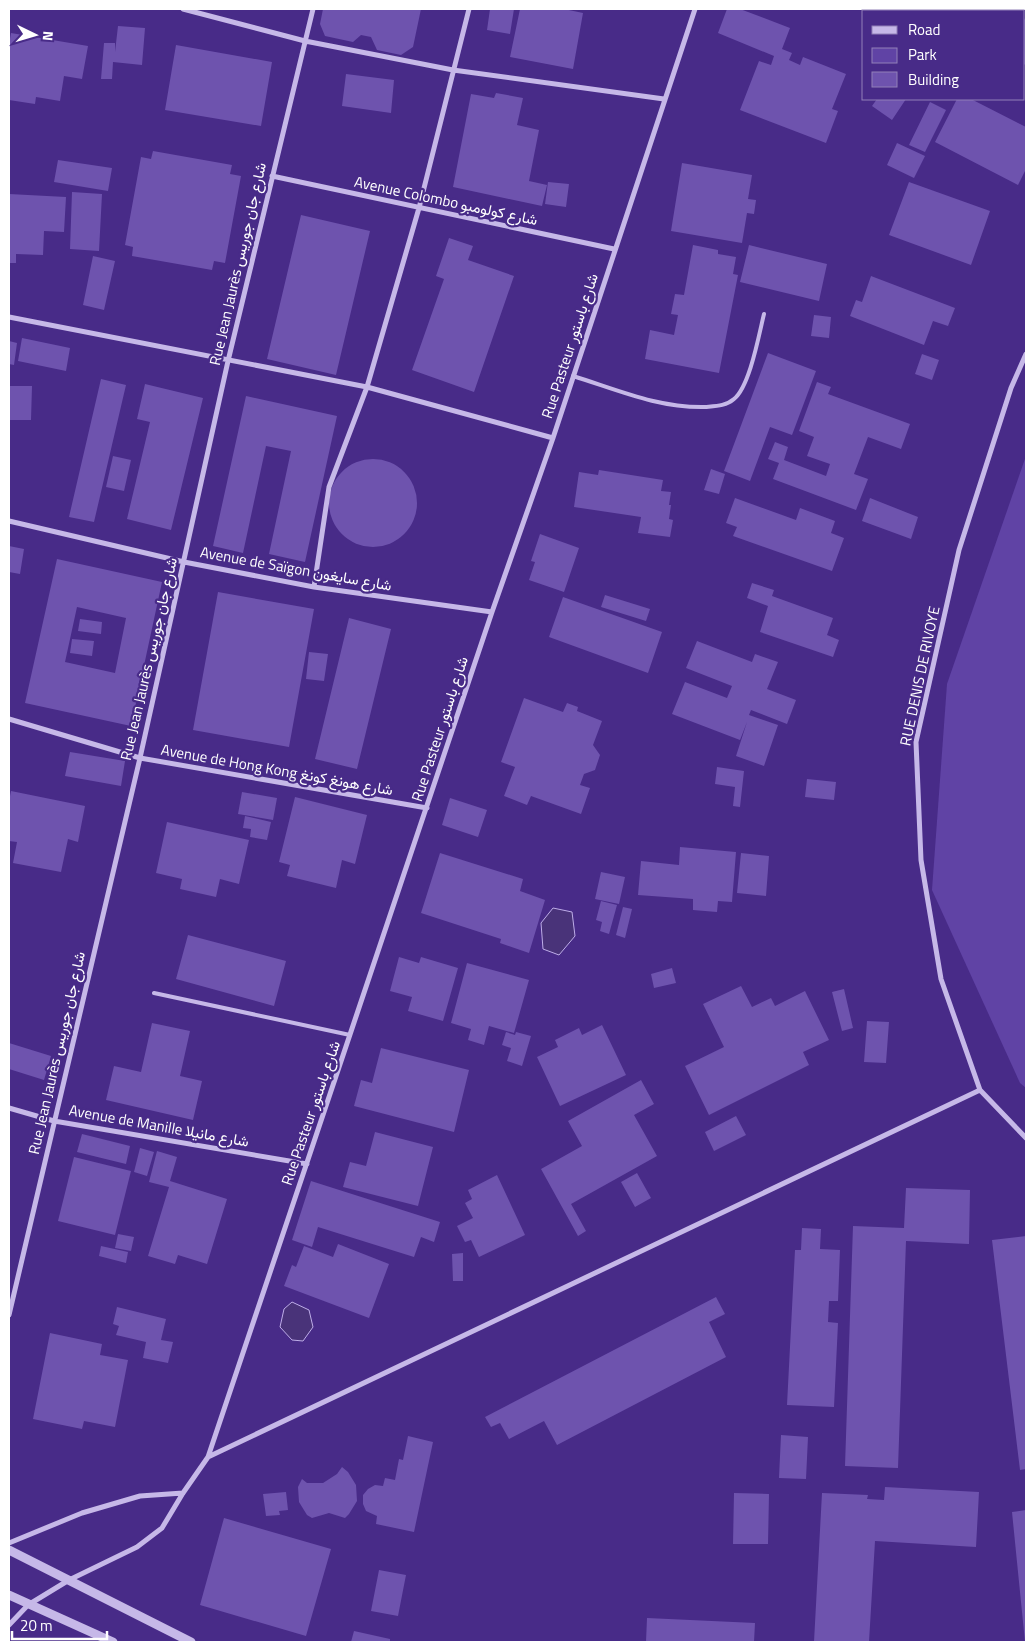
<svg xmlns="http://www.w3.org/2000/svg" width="1035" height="1651" viewBox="0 0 1035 1651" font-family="'Titillium Web',Vazirmatn,sans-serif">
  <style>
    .green { fill: #6043a5 }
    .water { fill: #493379; stroke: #beade8 }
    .building { fill: #6e53ae; fill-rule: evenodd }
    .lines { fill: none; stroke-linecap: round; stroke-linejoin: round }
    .service { stroke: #c6b8e8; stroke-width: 4 }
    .minor { stroke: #c6b8e8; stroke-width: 5 }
    .tertiary { stroke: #c6b8e8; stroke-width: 9 }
    .labels { text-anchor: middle; stroke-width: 4.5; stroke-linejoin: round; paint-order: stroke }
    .street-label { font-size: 15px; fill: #fff; stroke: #482b88 }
  </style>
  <rect width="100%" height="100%" fill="#482b88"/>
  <path class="green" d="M1026 456V1088L1020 1083 932 890 947 684Z"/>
  <path class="water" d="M553 908 572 912 575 936 559 955 543 949 541 923Z
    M292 1302 309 1310 313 1327 303 1341 292 1340 280 1327 284 1309Z"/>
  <path class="building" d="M323 9H421L413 47 401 55 377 50 371 37 361 35 353 42 325 36 320 24Z
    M490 9H514L510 34 487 30Z
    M520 9H564L583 13 573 69 510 57Z
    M727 9H740L790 28 782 49 792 53 789 60 800 65 803 57 846 74 832 109 838 111 826 143 740 110 759 61 771 65 774 56 718 33Z
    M941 9H986L985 11H939Z
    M1026 16V66L1024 64V20Z
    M118 26 145 28 142 65 113 62 112 79H101L104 43H115V52Z
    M11 33 88 46 82 79 64 76 60 101 36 97 35 104 9 100V45Z
    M176 45 272 62 261 126 165 110Z
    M346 74 394 80 391 113 342 106Z
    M496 93 523 98 517 125 539 130 529 181 547 185 542 206 453 187 471 94 494 98Z
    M877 99H906L892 120 872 106Z
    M957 99H971L1026 127V169L1018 185 935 142Z
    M930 102 946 110 925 152 909 145Z
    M897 143 925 156 914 178 887 165Z
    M153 151 232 165 230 174 241 176 225 263 214 261 212 270 132 256 133 247 125 245 141 157 151 159Z
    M58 160 112 168 108 191 54 182Z
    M682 163 752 175 748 199 756 200 754 214 747 213 742 243 671 231Z
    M548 182 569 184 566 207 545 204Z
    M909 182 990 211 971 265 889 235Z
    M72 192 102 194 99 251 70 249Z
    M9 194 66 197 64 232 44 231 43 255 16 254V263H9Z
    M301 215 370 231 336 375 267 359Z
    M449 238 473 246 468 260 514 276 474 392 412 370 444 279 436 276Z
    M693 245 718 250V254L736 257 733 274 738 275 719 373 645 359 650 330 674 335 678 315 671 314 675 294 684 295Z
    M749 245 827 264 819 301 740 282Z
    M93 256 115 261 104 310 83 305Z
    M871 276 955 308 948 326 933 321 924 345 850 316 856 300 862 302Z
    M814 315 831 317 829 338 811 336Z
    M22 338 70 348 66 371 18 361Z
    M9 341 17 343 14 365 9 364Z
    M768 353 816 371 792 435 770 427 750 481 724 471Z
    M922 354 939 360 932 380 915 374Z
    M101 379 126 385 94 522 69 517Z
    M817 382 831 387 828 394 910 424 901 449 868 437 854 474 868 479 856 510 773 479 779 463 768 459 775 442 788 447 784 460 826 476 830 464 807 456 814 437 799 431Z
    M145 384 203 398 171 530 127 519 150 422 137 419Z
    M9 386H32L31 420H9Z
    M246 396 337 416 305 562 269 554 291 451 266 446 243 553 213 546Z
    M113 456 131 460 124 491 106 487Z
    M329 503a44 44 0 1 1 88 0a44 44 0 1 1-88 0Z
    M711 469 725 474 719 494 704 490Z
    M599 470 663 480 661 491 671 492 669 505H671L669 519 673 520 670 537 638 533 641 517 574 507 579 472 598 475Z
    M735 498 796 520 800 508 835 521 831 533 844 538 832 571 733 536 737 527 726 523Z
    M870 498 918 517 911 539 862 521Z
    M540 534 579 548 564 592 529 580 535 562 531 561Z
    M9 546 24 549 20 574 9 572Z
    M57 559 162 582 131 726 25 703ZM77 607 126 618 115 673 65 662Z
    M752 583 774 590 772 596 833 618 827 635 839 640 833 657 760 632 768 606 747 598Z
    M218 592 314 609 289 747 193 730Z
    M605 595 650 609 646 621 601 607Z
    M563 597 662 632 648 673 549 637Z
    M349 618 391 629 357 769 315 759Z
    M80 619 102 622 101 634 78 631Z
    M72 639 94 641 92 656 70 653Z
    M697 641 752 662 755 654 778 662 767 689 796 700 787 724 751 710 749 715 778 725 764 766 736 756 747 722 740 740 672 714 685 682 727 698 732 686 686 668Z
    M309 652 328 654 324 681 306 679Z
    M524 698 563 712 567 703 578 707 577 711 602 721 593 745 600 755 595 770 584 774 580 785 590 788 581 814 531 796 527 805 504 796 515 767 501 762Z
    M70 752 125 761 121 786 65 776Z
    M717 767 744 771 740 807 733 806 735 787 715 784Z
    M807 779 836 782 834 800 805 797Z
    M11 791 85 806 78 842 68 839 61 872 13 863 17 842 9 841V801Z
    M242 792 277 798 273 820 238 814Z
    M295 797 367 815 355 864 342 860 336 888 287 876 290 865 279 862Z
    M450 798 487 810 478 837 442 825Z
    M245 816 271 822 267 840 250 837 251 829 243 828Z
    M167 822 249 840 239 884 220 879 216 897 180 889 182 879 156 873Z
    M680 847 736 852 732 902 718 901 717 912 693 910V899L638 895 641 861 679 865Z
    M440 853 523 879 520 891 545 900 529 953 500 943 501 939 421 913Z
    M741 853 769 856 766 896 737 893Z
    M601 872 625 877 619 904 595 899Z
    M601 901 617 905 609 934 600 931 602 922 596 920Z
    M623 907 632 909 625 938 616 935Z
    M188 935 286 961 274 1006 176 979Z
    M399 957 419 963 421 957 458 968 443 1021 408 1011 412 997 390 991Z
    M467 963 529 980 514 1033 489 1026 484 1045 468 1040 471 1029 451 1023Z
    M672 968 676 983 654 988 651 974Z
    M741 986 752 1007 771 998 775 1006 805 991 829 1040 803 1052 809 1065 709 1115 685 1066 724 1047 703 1004Z
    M844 989 853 1028 842 1031 832 992Z
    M867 1021 889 1022 886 1063 864 1062Z
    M152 1023 190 1031 180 1076 202 1081 193 1120 106 1100 114 1066 141 1072Z
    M602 1025 626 1075 560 1106 537 1057 558 1047 555 1040 579 1028 582 1035Z
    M506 1032 515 1035 516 1032 531 1036 522 1066 507 1061 511 1048 502 1045Z
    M9 1043 51 1056 44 1080 9 1069Z
    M381 1048 469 1070 454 1132 354 1106 361 1080 372 1083Z
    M641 1080 654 1104 634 1115 657 1156 571 1204 586 1231 578 1236 541 1169 582 1146 568 1121Z
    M736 1116 746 1135 714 1151 705 1132Z
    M375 1132 433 1147 418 1206 343 1187 350 1162 366 1166Z
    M82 1134 130 1146 126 1164 77 1152Z
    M140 1148 154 1152 147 1176 134 1172Z
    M157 1151 177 1157 170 1181 227 1199 207 1264 178 1255 175 1264 148 1256 169 1187 149 1182Z
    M74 1157 131 1171 115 1235 58 1221Z
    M637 1173 651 1198 635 1207 621 1182Z
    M497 1175 525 1235 479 1257 471 1240 465 1242 457 1226 473 1218 465 1203 472 1199 468 1190Z
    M311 1181 440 1222 434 1242 421 1237 414 1257 318 1227 312 1247 292 1240Z
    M906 1188 970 1190 969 1244 906 1241 898 1468 845 1466 853 1226 904 1228Z
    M802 1228 821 1229 820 1249 840 1250 838 1301H829L828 1322 838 1323 834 1407 787 1405 795 1250H801Z
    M118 1234 134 1237 131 1251 115 1248Z
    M1026 1236V1469L1020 1470 992 1240Z
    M338 1244 389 1264 369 1318 284 1286 292 1265 296 1267 304 1246 333 1257Z
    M101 1246 128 1252 126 1263 99 1256Z
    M463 1253V1281H453L452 1254Z
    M716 1297 725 1314 709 1322 726 1357 557 1445 544 1421 509 1439 500 1423 491 1427 485 1417Z
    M117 1307 166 1319 161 1340 173 1342 168 1363 143 1358 146 1342 116 1335 119 1326 113 1324Z
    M50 1333 102 1344 100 1355 128 1360 115 1427 84 1421 82 1429 33 1419Z
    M781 1435 808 1437 806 1479 779 1478Z
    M408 1436 433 1442 414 1532 376 1524 377 1516 366 1511 363 1504V1495L368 1489 375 1485 383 1486 385 1478 395 1480 399 1459 403 1460Z
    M342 1467 348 1472 356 1485 357 1501 349 1514 345 1518 329 1513 312 1518 307 1515 299 1502 298 1487 302 1479 307 1483H323L337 1474Z
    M885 1487 979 1492 976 1547 875 1541 869 1642H814L822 1493 868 1495 867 1499 884 1500Z
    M286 1492 288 1510 279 1511 280 1515 266 1516 263 1494Z
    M734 1493 769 1494 768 1544H733Z
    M1026 1510V1642H1025L1012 1512Z
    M224 1518 331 1549 306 1636 200 1605Z
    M379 1570 406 1575 398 1616 371 1611Z
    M647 1618 755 1623 754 1642H646Z
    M354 1631 390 1639V1642H351Z"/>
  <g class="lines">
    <path class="service" d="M573 376C618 390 658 408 705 407 716 406 726 406 734 399 750 386 759 334 764 314
      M154 993 350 1035"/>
    <path class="minor" d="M183 9 305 41 453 70 664 99
      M272 176 614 249
      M9 317 367 387 553 438
      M1026 354 1011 388 959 550 916 742 921 860 941 979 980 1090 1026 1138
      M9 521 184 562 314 587 492 612
      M314 587 329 487 367 387 419 208 469 9
      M9 719 140 758 427 808
      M9 1108 54 1121 307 1164
      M9 1315 140 758 228 361 313 9
      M208 1457 492 612 553 438 695 9
      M9 1543 82 1513 140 1496 183 1493
      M9 1625 28 1605 69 1580 137 1547 162 1528 183 1493 208 1457 980 1090"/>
    <path class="tertiary" d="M9 1550 191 1642
      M9 1595 113 1642"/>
  </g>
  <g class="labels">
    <g class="street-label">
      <text transform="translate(446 201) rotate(12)" y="5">Avenue Colombo شارع كولومبو</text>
      <text transform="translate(238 264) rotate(-77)" y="5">Rue Jean Jaurès شارع جان جوريس</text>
      <text transform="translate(570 346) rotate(-72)" y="5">Rue Pasteur شارع باستور</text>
      <text transform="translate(296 569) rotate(10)" y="5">Avenue de Saïgon شارع سايغون</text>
      <text transform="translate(149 659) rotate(-77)" y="5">Rue Jean Jaurès شارع جان جوريس</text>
      <text transform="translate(920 676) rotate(-78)" y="5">RUE DENIS DE RIVOYE</text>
      <text transform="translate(440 729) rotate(-72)" y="5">Rue Pasteur شارع باستور</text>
      <text transform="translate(277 770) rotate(10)" y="5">Avenue de Hong Kong شارع هونغ كونغ</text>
      <text transform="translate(57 1053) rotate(-77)" y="5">Rue Jean Jaurès شارع جان جوريس</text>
      <text transform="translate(311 1113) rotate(-71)" y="5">Rue Pasteur شارع باستور</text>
      <text transform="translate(159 1126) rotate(10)" y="5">Avenue de Manille شارع مانيلا</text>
    </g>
  </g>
  <rect width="1035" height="1651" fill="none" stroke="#ffffff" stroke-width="20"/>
  <rect x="862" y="10" width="162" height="90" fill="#482b88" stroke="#9180b8"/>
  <rect x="872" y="26" width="25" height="8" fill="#c6b8e8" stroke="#9180b8"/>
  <text x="908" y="35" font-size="15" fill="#ffffff">Road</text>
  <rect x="872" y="48" width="25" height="15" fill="#6043a5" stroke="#9180b8"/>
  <text x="908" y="60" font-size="15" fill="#ffffff">Park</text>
  <rect x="872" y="72" width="25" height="15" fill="#6e53ae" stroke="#9180b8"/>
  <text x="908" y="85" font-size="15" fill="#ffffff">Building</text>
  <g transform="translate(35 35) rotate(95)" stroke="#482b88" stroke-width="4" paint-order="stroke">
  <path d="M0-4L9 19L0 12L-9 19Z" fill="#ffffff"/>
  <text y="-8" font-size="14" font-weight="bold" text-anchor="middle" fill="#ffffff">N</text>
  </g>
  <path d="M12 1631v8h95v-8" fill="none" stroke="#ffffff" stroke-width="2.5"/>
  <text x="20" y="1631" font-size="15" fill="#ffffff" stroke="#482b88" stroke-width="4" paint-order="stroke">20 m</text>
</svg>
